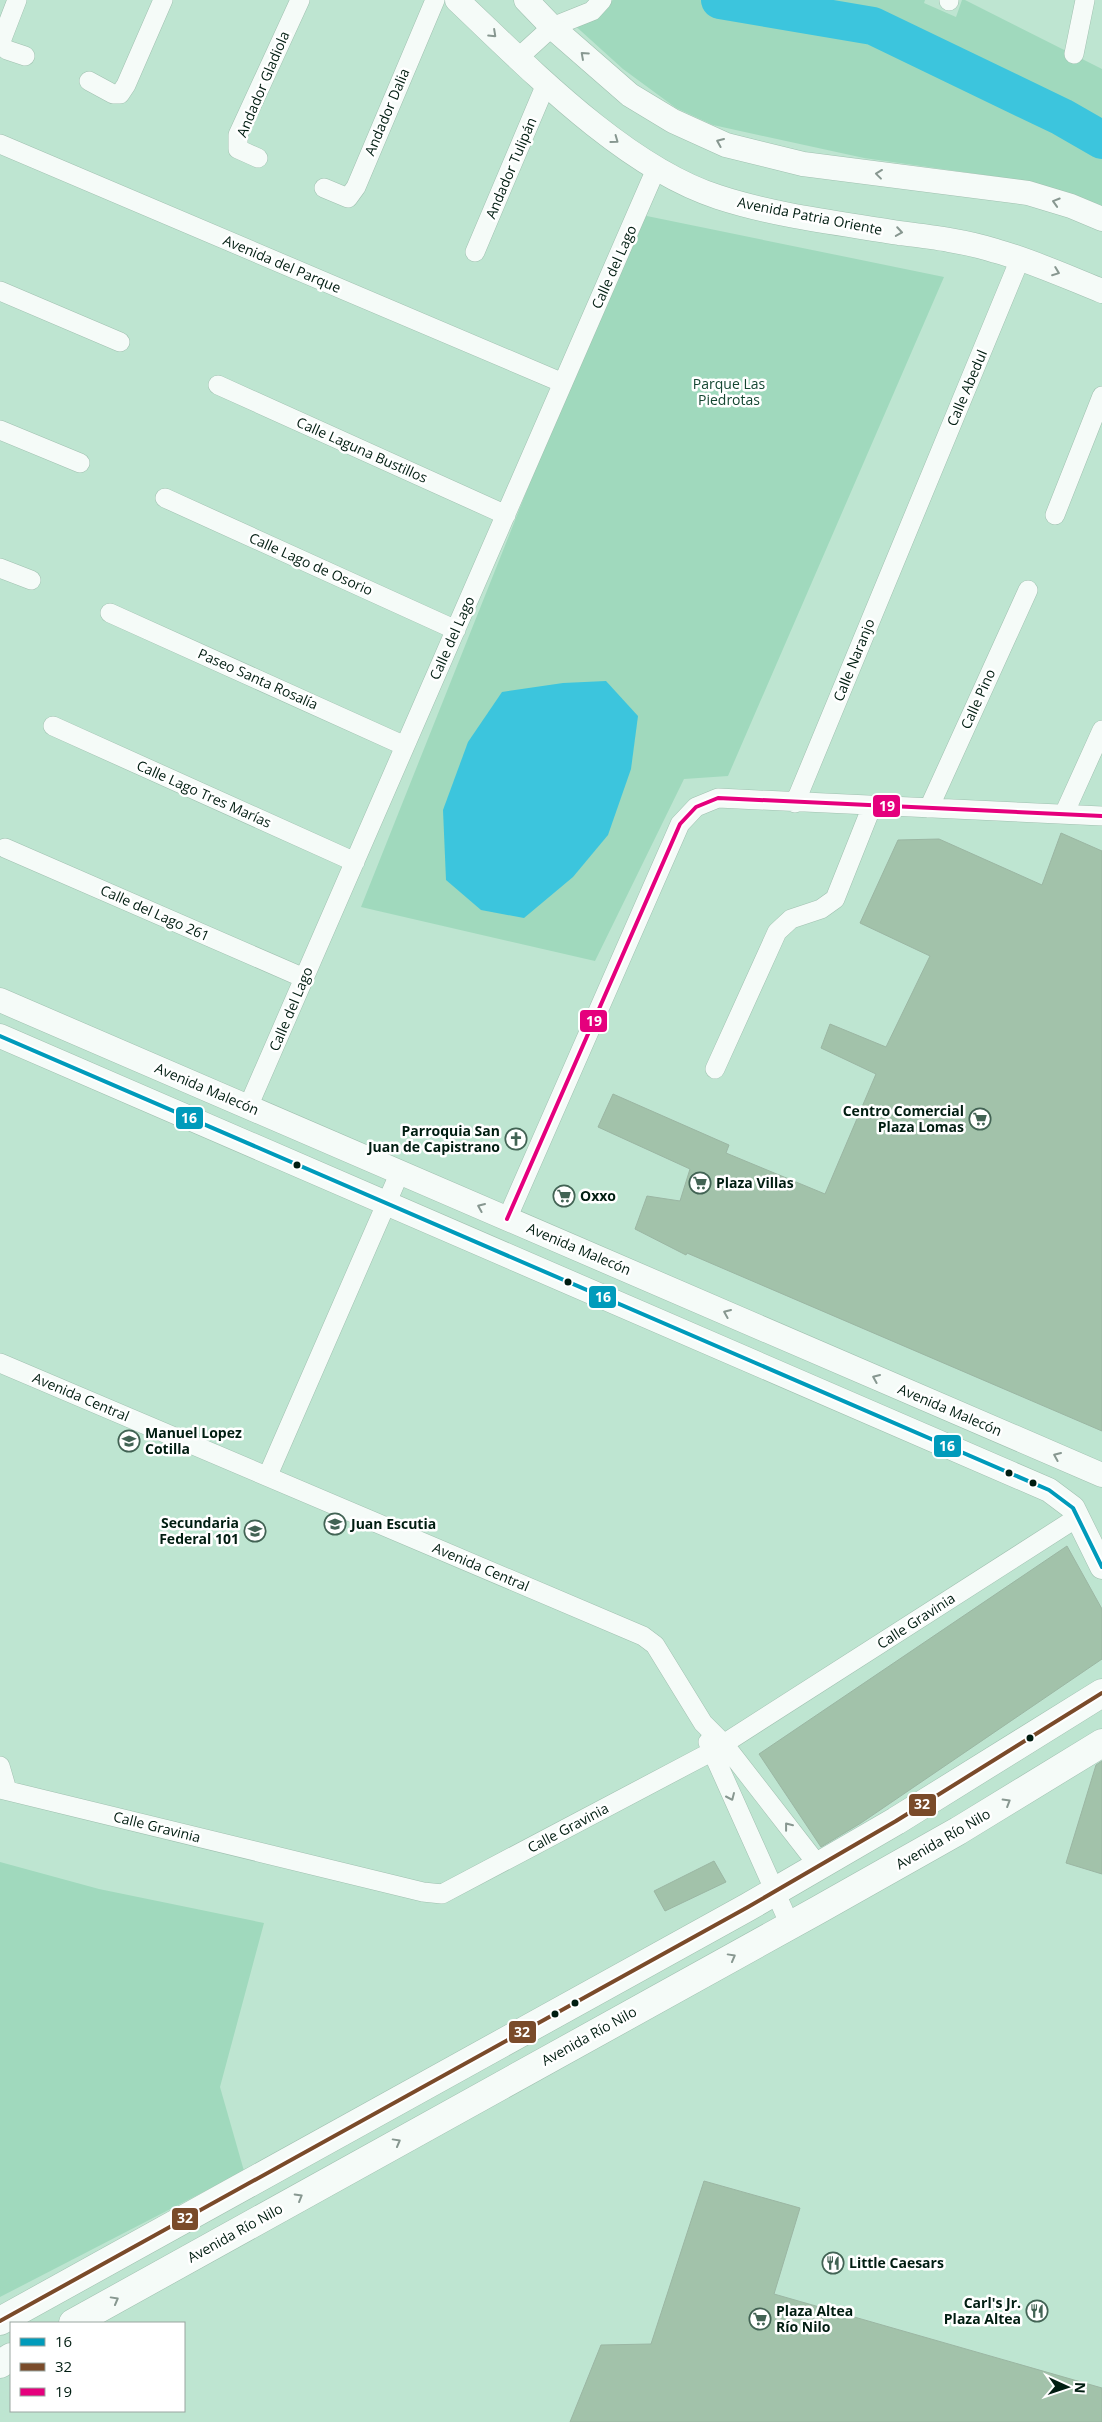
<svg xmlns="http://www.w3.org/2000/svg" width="1102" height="2422" viewBox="0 0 1102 2422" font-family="'Open Sans',sans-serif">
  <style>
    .green { fill: #a0d9bd }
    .water { fill: #3cc5dd }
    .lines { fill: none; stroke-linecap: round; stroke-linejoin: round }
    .river { stroke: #3cc5dd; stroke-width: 38 }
    .building { fill: #a2c2aa; stroke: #9bb6a3 }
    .minor-casing { stroke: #a0c0b0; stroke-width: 20 }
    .tertiary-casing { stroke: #a0c0b0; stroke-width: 25 }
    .secondary-casing { stroke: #a0c0b0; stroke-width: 29 }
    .minor { stroke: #f5fbf8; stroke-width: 19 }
    .tertiary { stroke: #f5fbf8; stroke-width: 24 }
    .secondary { stroke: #f5fbf8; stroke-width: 28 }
    .bus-1-casing { stroke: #fff; stroke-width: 8 }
    .bus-2-casing { stroke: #fff; stroke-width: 8 }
    .bus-3-casing { stroke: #fff; stroke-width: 8 }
    .bus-1 { stroke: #009bbb; stroke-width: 4 }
    .bus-2 { stroke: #7a4b2a; stroke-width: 4 }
    .bus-3 { stroke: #e5007d; stroke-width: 4 }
    .oneway { stroke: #879790 }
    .bus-dot { fill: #001d11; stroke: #fff; stroke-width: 2 }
    .labels { text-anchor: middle; stroke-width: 5; stroke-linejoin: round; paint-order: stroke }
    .street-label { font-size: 14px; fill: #001d11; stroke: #fff }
    .park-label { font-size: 14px; fill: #154732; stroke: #fff }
    .poi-label { font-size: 14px; font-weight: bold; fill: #001d11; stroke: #fff; text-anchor: start }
    .line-badge { stroke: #fff; stroke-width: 2 }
    .badge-label { font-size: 14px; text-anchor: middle; font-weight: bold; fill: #fff }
  </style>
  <rect width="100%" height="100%" fill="#bee5d1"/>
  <path class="green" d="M613 0H925L924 3 956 17 962 0H965L1102 69V214L1046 189 999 177 864 158 713 125 676 108 623 69 571 22Z
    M637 214 944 277 728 776 684 779 595 961 361 907Z
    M0 1862 99 1889 264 1923 220 2087 244 2171 0 2297Z"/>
  <path class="water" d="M606 681 638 716 631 769 608 835 573 877 524 918 481 910 446 880 443 810 468 742 502 692 563 683Z"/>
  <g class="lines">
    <path class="river" d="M720 0 873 26 1062 117 1102 140"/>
  </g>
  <path class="building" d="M1061 833 1102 851V1431L687 1253 686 1255 635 1229 647 1196 680 1201 690 1169 598 1127 613 1094 729 1145 726 1153 825 1194 876 1074 821 1048 830 1024 886 1047 930 956 860 923 898 840 939 839 1042 885Z
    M1067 1546 1102 1609V1659L861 1823 821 1847 759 1754Z
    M1102 1761V1874L1066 1863 1096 1765Z
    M714 1861 726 1882 665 1911 654 1891Z
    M704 2181 800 2208 774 2294 1102 2388V2422H570L601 2345 651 2344Z"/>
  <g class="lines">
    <g class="minor-casing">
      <path id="minor" d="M17 0 0 44 7 50 25 56
        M949 1V0
        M1074 54 1085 0
        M518 58 552 27 592 11 602 0
        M89 81 113 94H120L126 85 163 0
        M0 144 563 383
        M258 158 238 149V135L300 0
        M324 188 348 198 356 187 435 0
        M475 252 546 84
        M0 291 120 342
        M218 385 506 515
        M0 430 80 463
        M165 498 456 630
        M1055 515 1102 396
        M0 568 31 580
        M110 613 405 746
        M53 726 355 862
        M795 803 1020 259
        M929 808 1028 590
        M1064 814 1102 730
        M5 848 304 978
        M715 1069 777 932 791 919 821 909 835 899 872 806
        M248 1107 656 169
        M507 1219 680 824 696 807 718 798 1102 816
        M0 1363 643 1636 655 1645 703 1723 724 1744 818 1865
        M268 1475 400 1172
        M708 1742 790 1925
        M0 1766 7 1790
        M0 1789 423 1892 442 1894 711 1752 1078 1517"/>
    </g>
    <g class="tertiary-casing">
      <path id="tertiary" d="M457 0C528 67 624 167 718 197 776 216 839 223 899 233 931 237 965 241 996 251 1032 261 1067 277 1102 291
        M526 0 552 27 630 95 673 121 726 145 803 164 1028 193 1071 206 1102 219
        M0 1000 1102 1475
        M0 1036 1049 1490 1073 1508 1102 1567"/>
    </g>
    <g class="secondary-casing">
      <path id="secondary" d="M0 2321 748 1907 896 1821 1102 1693
        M73 2323 818 1910 958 1831 1102 1743
        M0 2364 11 2357"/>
    </g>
    <use href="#minor" class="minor"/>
    <use href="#tertiary" class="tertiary"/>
    <use href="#secondary" class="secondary"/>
    <g class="bus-1-casing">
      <path id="bus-1" d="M0 1036 1049 1490 1073 1508 1102 1567"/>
    </g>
    <g class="bus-2-casing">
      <path id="bus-2" d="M0 2321 748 1907 896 1821 1102 1693"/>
    </g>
    <g class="bus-3-casing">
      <path id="bus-3" d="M507 1219 680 824 696 807 718 798 1102 816"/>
    </g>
    <use href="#bus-1" class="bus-1"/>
    <use href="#bus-2" class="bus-2"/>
    <use href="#bus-3" class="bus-3"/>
  </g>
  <defs><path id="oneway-chevron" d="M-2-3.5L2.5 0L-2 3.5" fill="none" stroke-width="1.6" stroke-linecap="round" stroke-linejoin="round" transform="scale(1.25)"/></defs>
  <g class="oneway">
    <use href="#oneway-chevron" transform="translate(493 34) rotate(43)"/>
    <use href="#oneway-chevron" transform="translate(584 55) rotate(-138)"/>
    <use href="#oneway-chevron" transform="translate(615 140) rotate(36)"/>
    <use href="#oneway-chevron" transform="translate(720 142) rotate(-157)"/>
    <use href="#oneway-chevron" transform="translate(879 174) rotate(-173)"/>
    <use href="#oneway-chevron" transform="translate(1056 202) rotate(-163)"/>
    <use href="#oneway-chevron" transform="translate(899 232) rotate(9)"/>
    <use href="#oneway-chevron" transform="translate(1056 272) rotate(21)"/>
    <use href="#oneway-chevron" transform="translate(481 1207) rotate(-157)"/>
    <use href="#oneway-chevron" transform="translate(727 1313) rotate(-157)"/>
    <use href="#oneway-chevron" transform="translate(876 1378) rotate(-157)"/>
    <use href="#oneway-chevron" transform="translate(1057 1456) rotate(-157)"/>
    <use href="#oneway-chevron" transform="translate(731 1797) rotate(66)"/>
    <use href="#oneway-chevron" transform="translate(1007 1802) rotate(-31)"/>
    <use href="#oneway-chevron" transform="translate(788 1826) rotate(-128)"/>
    <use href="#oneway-chevron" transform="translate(732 1957) rotate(-29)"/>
    <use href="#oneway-chevron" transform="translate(397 2142) rotate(-29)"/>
    <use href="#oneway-chevron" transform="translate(299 2197) rotate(-30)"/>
    <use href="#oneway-chevron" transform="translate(115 2300) rotate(-29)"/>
  </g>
  <defs>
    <g id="supermarket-ring" transform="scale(1.125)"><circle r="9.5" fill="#fff" stroke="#426354" stroke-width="1.5"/><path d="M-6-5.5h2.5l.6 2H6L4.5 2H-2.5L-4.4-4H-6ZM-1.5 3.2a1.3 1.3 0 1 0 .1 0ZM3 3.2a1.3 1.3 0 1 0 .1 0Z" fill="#426354"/></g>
    <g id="church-ring" transform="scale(1.125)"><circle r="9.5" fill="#fff" stroke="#426354" stroke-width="1.5"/><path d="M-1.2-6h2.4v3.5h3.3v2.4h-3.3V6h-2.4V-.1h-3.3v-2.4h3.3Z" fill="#426354"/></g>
    <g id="school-ring" transform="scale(1.125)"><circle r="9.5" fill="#fff" stroke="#426354" stroke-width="1.5"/><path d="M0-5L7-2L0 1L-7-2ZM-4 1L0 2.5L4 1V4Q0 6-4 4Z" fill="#426354"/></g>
    <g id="restaurant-ring" transform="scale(1.125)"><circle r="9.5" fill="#fff" stroke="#426354" stroke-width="1.5"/><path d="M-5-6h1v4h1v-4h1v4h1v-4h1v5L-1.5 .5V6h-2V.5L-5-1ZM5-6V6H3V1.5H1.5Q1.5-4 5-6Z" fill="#426354"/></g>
  </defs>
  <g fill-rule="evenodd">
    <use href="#supermarket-ring" x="980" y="1119"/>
    <use href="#church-ring" x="516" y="1139"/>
    <use href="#supermarket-ring" x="700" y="1183"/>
    <use href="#supermarket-ring" x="564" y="1196"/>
    <use href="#school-ring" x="129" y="1441"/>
    <use href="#school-ring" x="335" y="1524"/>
    <use href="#school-ring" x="255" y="1531"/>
    <use href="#restaurant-ring" x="833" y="2263"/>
    <use href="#restaurant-ring" x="1037" y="2311"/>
    <use href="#supermarket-ring" x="760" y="2319"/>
  </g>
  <g class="bus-dot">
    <circle cx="297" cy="1165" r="4.5"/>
    <circle cx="568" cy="1282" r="4.5"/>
    <circle cx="1009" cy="1473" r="4.5"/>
    <circle cx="1033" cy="1483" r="4.5"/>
    <circle cx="1030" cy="1738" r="4.5"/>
    <circle cx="575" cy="2003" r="4.5"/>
    <circle cx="555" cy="2014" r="4.5"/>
  </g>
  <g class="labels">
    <g class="street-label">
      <text transform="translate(263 84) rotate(-67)" y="5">Andador Gladiola</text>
      <text transform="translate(387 112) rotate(-67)" y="5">Andador Dalia</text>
      <text transform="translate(511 168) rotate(-67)" y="5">Andador Tulipán</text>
      <text transform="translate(810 216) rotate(11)" y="5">Avenida Patria Oriente</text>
      <text transform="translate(282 264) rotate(23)" y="5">Avenida del Parque</text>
      <text transform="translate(614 267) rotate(-66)" y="5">Calle del Lago</text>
      <text transform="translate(967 388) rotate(-67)" y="5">Calle Abedul</text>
      <text transform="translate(362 450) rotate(24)" y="5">Calle Laguna Bustillos</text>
      <text transform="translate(311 564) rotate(24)" y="5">Calle Lago de Osorio</text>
      <text transform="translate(452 638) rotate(-66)" y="5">Calle del Lago</text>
      <text transform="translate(854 660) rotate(-68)" y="5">Calle Naranjo</text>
      <text transform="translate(258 679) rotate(24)" y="5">Paseo Santa Rosalía</text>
      <text transform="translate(978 699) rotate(-66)" y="5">Calle Pino</text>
      <text transform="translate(204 794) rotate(24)" y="5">Calle Lago Tres Marías</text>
      <text transform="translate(155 913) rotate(24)" y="5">Calle del Lago 261</text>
      <text transform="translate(291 1009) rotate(-67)" y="5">Calle del Lago</text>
      <text transform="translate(207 1089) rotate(23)" y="5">Avenida Malecón</text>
      <text transform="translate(579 1249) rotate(23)" y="5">Avenida Malecón</text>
      <text transform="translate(81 1397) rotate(23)" y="5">Avenida Central</text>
      <text transform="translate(950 1410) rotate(23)" y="5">Avenida Malecón</text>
      <text transform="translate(481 1567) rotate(23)" y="5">Avenida Central</text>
      <text transform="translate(916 1621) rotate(-33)" y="5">Calle Gravinia</text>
      <text transform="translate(157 1827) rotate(14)" y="5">Calle Gravinia</text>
      <text transform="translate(568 1828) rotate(-28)" y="5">Calle Gravinia</text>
      <text transform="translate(943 1839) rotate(-30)" y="5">Avenida Río Nilo</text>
      <text transform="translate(589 2036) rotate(-29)" y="5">Avenida Río Nilo</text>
      <text transform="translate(235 2233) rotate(-29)" y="5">Avenida Río Nilo</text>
    </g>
    <g class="park-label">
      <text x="729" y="389">Parque Las<tspan x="729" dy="16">Piedrotas</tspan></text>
    </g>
    <g class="poi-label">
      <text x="964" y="1116" text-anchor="end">Centro Comercial<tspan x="964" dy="16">Plaza Lomas</tspan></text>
      <text x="500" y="1136" text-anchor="end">Parroquia San<tspan x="500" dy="16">Juan de Capistrano</tspan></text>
      <text x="716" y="1188">Plaza Villas</text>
      <text x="580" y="1201">Oxxo</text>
      <text x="145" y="1438">Manuel Lopez<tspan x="145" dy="16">Cotilla</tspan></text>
      <text x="239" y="1528" text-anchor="end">Secundaria<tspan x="239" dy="16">Federal 101</tspan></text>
      <text x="351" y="1529">Juan Escutia</text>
      <text x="849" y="2268">Little Caesars</text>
      <text x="1021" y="2308" text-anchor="end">Carl's Jr.<tspan x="1021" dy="16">Plaza Altea</tspan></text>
      <text x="776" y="2316">Plaza Altea<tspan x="776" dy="16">Río Nilo</tspan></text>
    </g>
  </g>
  <g class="line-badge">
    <rect x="872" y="794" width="29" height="24" rx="5" fill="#e5007d"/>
    <rect x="579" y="1009" width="29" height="24" rx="5" fill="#e5007d"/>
    <rect x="175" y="1106" width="29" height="24" rx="5" fill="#009bbb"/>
    <rect x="588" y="1285" width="29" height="24" rx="5" fill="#009bbb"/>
    <rect x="933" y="1434" width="29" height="24" rx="5" fill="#009bbb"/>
    <rect x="908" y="1793" width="29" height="24" rx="5" fill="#7a4b2a"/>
    <rect x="508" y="2020" width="29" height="24" rx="5" fill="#7a4b2a"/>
    <rect x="171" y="2207" width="28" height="24" rx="5" fill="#7a4b2a"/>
  </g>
  <g class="badge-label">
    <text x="887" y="811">19</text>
    <text x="594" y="1026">19</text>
    <text x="189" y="1123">16</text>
    <text x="603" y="1302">16</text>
    <text x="947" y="1451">16</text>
    <text x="922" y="1809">32</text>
    <text x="522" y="2037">32</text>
    <text x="185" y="2223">32</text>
  </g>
  <rect x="10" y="2322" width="175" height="90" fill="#ffffff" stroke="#99a5a0"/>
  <rect x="20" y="2338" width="25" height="8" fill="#009bbb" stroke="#99a5a0"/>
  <text x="55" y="2347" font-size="15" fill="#001d11">16</text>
  <rect x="20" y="2363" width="25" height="8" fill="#7a4b2a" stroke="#99a5a0"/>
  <text x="55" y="2372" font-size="15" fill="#001d11">32</text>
  <rect x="20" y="2388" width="25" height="8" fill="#e5007d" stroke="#99a5a0"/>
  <text x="55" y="2397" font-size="15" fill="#001d11">19</text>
  <g transform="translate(1067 2387) rotate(93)" stroke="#ffffff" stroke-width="4" paint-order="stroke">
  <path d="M0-4L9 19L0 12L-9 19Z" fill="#001d11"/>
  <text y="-8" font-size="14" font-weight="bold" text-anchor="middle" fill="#001d11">N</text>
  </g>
</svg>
